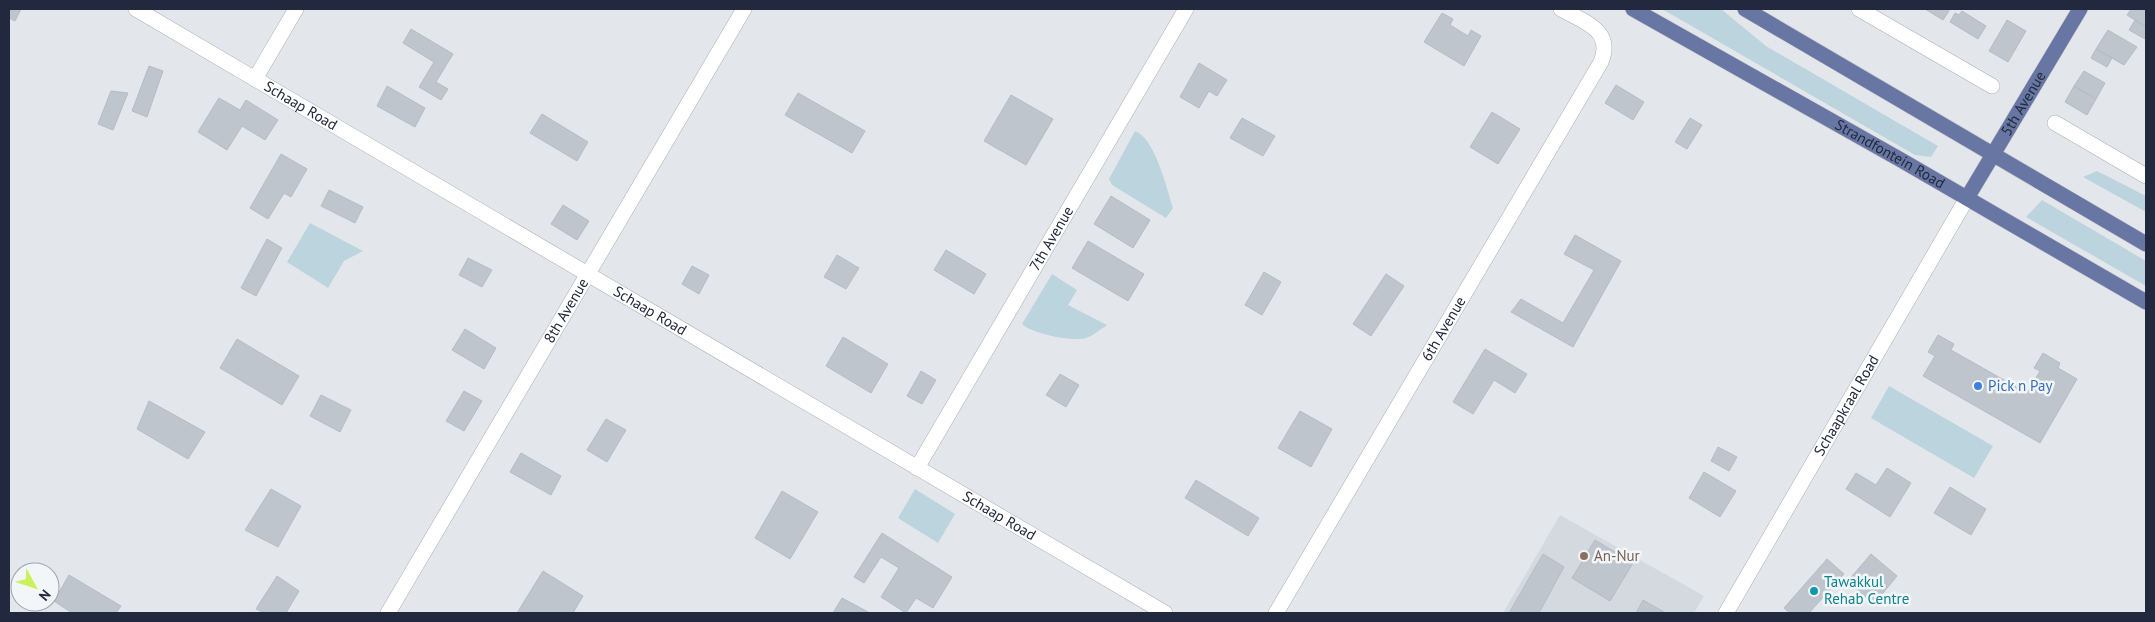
<svg xmlns="http://www.w3.org/2000/svg" width="2155" height="622" viewBox="0 0 2155 622" font-family="'PT Sans',sans-serif">
  <style>
    .built { fill: #d4d9e0 }
    .green { fill: #bcd4dd }
    .building { fill: #bec5cd; stroke: #b5bcc6 }
    .lines { fill: none; stroke-linecap: round; stroke-linejoin: round }
    .minor-casing { stroke: #a9aeb8; stroke-width: 16 }
    .major-casing { stroke: #c1c3c9; stroke-width: 16 }
    .minor { stroke: #fff; stroke-width: 15 }
    .major { stroke: #6776a2; stroke-width: 15 }
    .shop-dot { fill: #3f7fe0; stroke: #f3f6f9; stroke-width: 2 }
    .education-dot { fill: #8d6e63; stroke: #f3f6f9; stroke-width: 2 }
    .culture-dot { fill: #0f9aa8; stroke: #f3f6f9; stroke-width: 2 }
    .labels { text-anchor: middle; stroke-width: 5; stroke-linejoin: round; paint-order: stroke }
    .street-label { font-size: 15px; fill: #22293e; stroke: #f3f6f9 }
    .shop-label { font-size: 15px; fill: #366cbe; stroke: #f3f6f9; text-anchor: start }
    .education-label { font-size: 15px; fill: #785e54; stroke: #f3f6f9; text-anchor: start }
    .culture-label { font-size: 15px; fill: #0d838f; stroke: #f3f6f9; text-anchor: start }
  </style>
  <rect width="100%" height="100%" fill="#e3e7ec"/>
  <path class="built" d="M1560 515 1704 596 1694 613H1503Z"/>
  <path class="green" d="M1662 9H1721L1766 46 1938 146 1931 157 1915 155Z
    M1135 131C1155 138 1167 189 1173 208L1166 218 1112 185 1109 179Z
    M2097 171 2146 196V212L2083 177Z
    M2042 200 2146 261V286L2026 217Z
    M310 223 363 251 344 261 328 288 287 262Z
    M1052 274 1077 290 1068 305 1107 325C1101 329 1093 336 1086 338 1073 342 1032 334 1022 324Z
    M1889 386 1993 446 1974 478 1871 418Z
    M915 489 955 514 938 543 898 518Z"/>
  <path class="building" d="M9 9H21L15 21 9 18Z
    M1925 9H1945L1949 11 1943 20Z
    M2131 9H2146V27L2127 15Z
    M1962 11 1986 26 1978 39 1950 22 1955 13 1959 15Z
    M1442 13 1453 19 1450 25 1468 36 1471 30 1481 36 1464 66 1424 42Z
    M2007 20 2026 31 2008 62 1989 51Z
    M2135 20 2146 27 2145 39 2129 30Z
    M411 29 453 54 436 82 448 89 441 100 419 87 434 62 403 43Z
    M2108 30 2137 47 2124 65 2096 49Z
    M2096 49 2112 58 2107 67 2091 58Z
    M1199 63 1227 80 1217 96 1209 91 1199 108 1180 97Z
    M149 66 163 71 147 117 132 111Z
    M2084 71 2105 83 2096 99 2074 86Z
    M1616 85 1644 102 1633 120 1605 103Z
    M387 86 425 108 415 127 377 106Z
    M2074 86 2096 99 2087 115 2065 102Z
    M111 91 128 93 113 130 98 124Z
    M798 93 865 131 852 153 785 115Z
    M1011 95 1053 119 1026 165 984 141Z
    M219 98 240 110 246 100 278 120 265 140 242 126 227 150 198 132Z
    M1492 112 1520 129 1498 164 1470 147Z
    M542 114 588 142 577 161 530 133Z
    M1242 118 1275 136 1263 156 1230 138Z
    M1690 118 1702 125 1687 149 1675 142Z
    M281 154 307 169 291 197 284 193 268 219 250 208Z
    M329 190 363 207 355 223 321 206Z
    M1111 196 1150 220 1133 248 1094 224Z
    M563 205 589 221 577 240 551 224Z
    M1575 235 1621 261 1573 347 1511 312 1521 299 1563 323 1594 270 1564 254Z
    M267 239 282 248 256 296 241 288Z
    M1088 241 1144 274 1128 301 1072 268Z
    M946 250 986 274 974 294 934 270Z
    M837 255 859 268 846 289 824 277Z
    M468 258 492 270 482 287 459 275Z
    M692 266 709 275 699 294 682 284Z
    M1264 272 1281 282 1262 315 1245 305Z
    M1386 274 1404 286 1371 336 1353 324Z
    M465 329 496 348 484 369 452 350Z
    M1938 335 1954 344 1951 350 2027 393 2040 371 2034 368 2043 353 2060 363 2058 368 2077 379 2040 443 1923 376 1935 356 1928 352Z
    M843 337 888 364 871 393 826 366Z
    M237 339 299 376 282 405 220 368Z
    M1485 349 1527 374 1515 393 1494 380 1473 414 1453 402Z
    M921 371 936 380 922 404 907 396Z
    M1060 374 1079 385 1066 407 1046 395Z
    M464 391 482 401 464 431 446 421Z
    M321 395 351 410 340 432 310 416Z
    M149 401 205 432 188 459 137 429Z
    M1300 411 1332 429 1311 467 1278 448Z
    M606 419 626 430 607 462 587 450Z
    M1718 447 1737 457 1729 471 1711 461Z
    M521 453 561 476 551 495 510 472Z
    M1887 468 1911 483 1890 517 1846 489 1856 473 1876 485Z
    M1704 472 1736 491 1720 517 1689 498Z
    M1196 480 1259 518 1248 536 1185 498Z
    M1950 487 1986 509 1971 535 1934 513Z
    M271 489 301 506 278 547 245 530Z
    M782 491 818 512 790 559 755 538Z
    M882 533 952 577 933 608 916 598 906 613 881 597 899 568 881 557 864 583 854 577Z
    M1595 540 1633 563 1610 601 1572 578Z
    M1543 554 1564 567 1539 613H1509Z
    M1871 554 1897 576 1874 604 1847 582Z
    M1827 559 1844 574 1809 613H1790L1784 608Z
    M543 571 583 596 573 613H517Z
    M69 575 121 606 116 613H72L54 601Z
    M277 576 299 591 286 613H265L256 609Z
    M842 598 870 613H833Z
    M1643 600 1664 612 1663 613H1636Z"/>
  <g class="lines">
    <g class="minor-casing">
      <g id="minor">
        <path id="s1" d="M136 9 1165 613"/>
        <path d="M1859 9 1992 86"/>
        <path d="M255 79 296 9"/>
        <path d="M2055 123 2146 176"/>
        <path id="s2" d="M917 468 1186 9"/>
        <path id="s3" d="M388 613 744 9"/>
        <path id="s4" d="M1276 613 1601 62C1614 30 1584 22 1561 9"/>
        <path id="s5" d="M1726 613 1967 198"/>
      </g>
    </g>
    <g class="major-casing">
      <g id="major">
        <path id="s6" d="M1633 9 1901 160 2146 302"/>
        <path d="M1745 9 2146 244"/>
        <path id="s7" d="M1967 198 2080 9"/>
      </g>
    </g>
    <use href="#minor" class="minor"/>
    <use href="#major" class="major"/>
  </g>
  <circle class="shop-dot" cx="1978" cy="386" r="5"/>
  <circle class="education-dot" cx="1584" cy="556" r="5"/>
  <circle class="culture-dot" cx="1814" cy="591" r="5"/>
  <g class="labels">
    <g class="street-label">
      <text dy="5" stroke="none"><textPath href="#s7" startOffset="110">5th Avenue</textPath></text>
      <text dy="5" stroke="none"><textPath href="#s1" startOffset="191">Schaap Road</textPath></text>
      <text dy="5" stroke="none"><textPath href="#s6" startOffset="295">Strandfontein Road</textPath></text>
      <text dy="5" stroke="none"><textPath href="#s2" startOffset="266">7th Avenue</textPath></text>
      <text dy="5" stroke="none"><textPath href="#s3" startOffset="351">8th Avenue</textPath></text>
      <text dy="5" stroke="none"><textPath href="#s1" startOffset="596">Schaap Road</textPath></text>
      <text dy="5" stroke="none"><textPath href="#s4" startOffset="330">6th Avenue</textPath></text>
      <text dy="5" stroke="none"><textPath href="#s5" startOffset="240">Schaapkraal Road</textPath></text>
      <text dy="5" stroke="none"><textPath href="#s1" startOffset="1001">Schaap Road</textPath></text>
    </g>
    <g class="shop-label">
      <text x="1988" y="391">Pick n Pay</text>
    </g>
    <g class="education-label">
      <text x="1594" y="561">An-Nur</text>
    </g>
    <g class="culture-label">
      <text x="1824" y="587">Tawakkul<tspan x="1824" dy="17">Rehab Centre</tspan></text>
    </g>
  </g>
  <rect width="2155" height="622" fill="none" stroke="#22293e" stroke-width="20"/>
  <g transform="translate(35 587) rotate(130)"><circle r="24" fill="#f3f6f9" stroke="#9fa4ae"/>
  <path d="M0-4L9 19L0 12L-9 19Z" fill="#caf15c"/>
  <text y="-8" font-size="14" font-weight="bold" text-anchor="middle" fill="#22293e">N</text>
  </g>
</svg>
